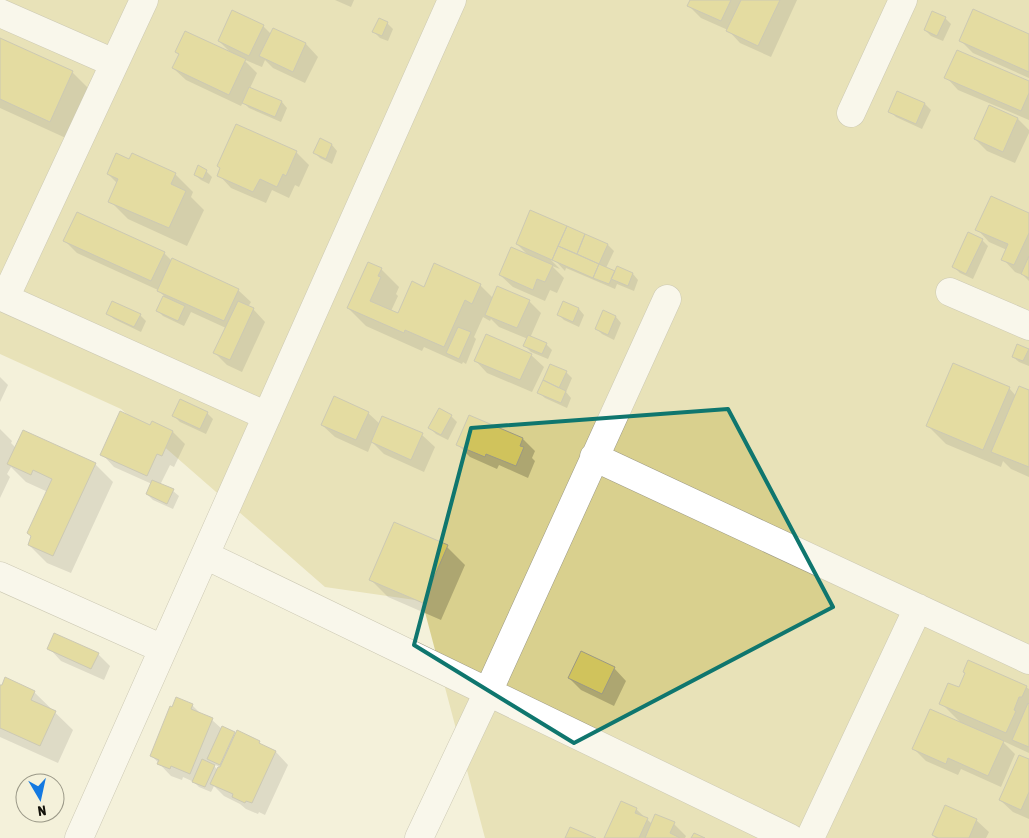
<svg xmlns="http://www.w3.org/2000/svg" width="1029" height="838" viewBox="0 0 1029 838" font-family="'Asap Condensed',sans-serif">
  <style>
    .green { fill: #d9d08e }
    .shadow { fill: #0003; fill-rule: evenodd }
    .building { fill: #d0c35c; stroke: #9c9984 }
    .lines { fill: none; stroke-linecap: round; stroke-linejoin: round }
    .street-casing { stroke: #9d9a85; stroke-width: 29 }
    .street { stroke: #fff; stroke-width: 28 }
    .marked { fill: none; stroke: #0f766e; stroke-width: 4; stroke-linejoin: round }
  </style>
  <rect width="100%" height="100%" fill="#f4f1da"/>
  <path class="green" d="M0 0H1029V838H485L422 601 325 587 121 409 0 354Z"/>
  <path class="shadow" d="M335 0H354L351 7Z
    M691 0H797L771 57 740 43 728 30 701 18 689 6Z
    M945 18 951 24 943 41 931 36 925 30Z
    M387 23 393 29 388 41 380 38 374 32Z
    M263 26 271 34 273 30 306 44 318 57 305 83 273 68 265 60 262 67 243 59 257 73 250 88 282 102 287 108 281 122 249 108 243 102 241 106 186 80 173 68 180 55 176 52 233 55 219 41Z
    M1029 35V78L973 53 961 41Z
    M0 39 72 72 90 90 68 139 0 108Z
    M946 77 1029 83V120L958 90Z
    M898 93 925 104 931 110 922 129 896 117 890 111Z
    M1018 119 1029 130V133L1015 163 987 151 975 139Z
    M237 126 297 153 309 165 299 187 295 185 289 198 272 190 266 203 231 188 219 175Z
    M320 140 332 145 337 151 332 164 320 158 314 152Z
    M130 160 175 174 193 192 191 197 204 210 187 246 128 219 110 201 118 184 108 174Z
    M206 171 212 177 209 184 201 180 195 175Z
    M531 211 608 245 614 251 606 268 615 272 633 274 638 280 634 291 617 284 615 289 566 268 565 271 549 254 547 256 560 269 552 266 564 278 557 293 550 290 545 301 513 287 500 275 529 256 517 244Z
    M1029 214V281L1023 275 1015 272 1003 259 1007 250 989 242 977 229Z
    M982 240 988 246 973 279 960 273 954 267Z
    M65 241 164 253 172 261 238 290 251 302 248 307 253 309 265 322 242 372 227 365 215 353 226 328 191 312 184 326 163 316 157 310 164 296 158 290 77 253Z
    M381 269 399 287 396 294 398 296 391 311 398 315 424 288 480 285 493 298 529 301 541 313 530 338 546 344 552 350 548 359 531 352 525 346 528 339 499 327 491 319 490 321 483 317 474 337 476 339 466 364 463 362 462 364 424 347 422 351 366 326 348 308Z
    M564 302 579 309 584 315 579 327 564 320 558 314Z
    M603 312 616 317 621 323 614 340 602 334 596 328Z
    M108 314 140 315 146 321 141 332 114 319Z
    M1028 350 1029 351V366L1019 362 1013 357Z
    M531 355 544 367 532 392 487 373 475 360Z
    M566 372 572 378 566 392 571 398 567 408 545 398 539 393Z
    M0 377 8 385 0 402Z
    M1009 388 1016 396 1029 392V477L1011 469 1003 461 1001 467 946 444 928 426Z
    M207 413 213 419 206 434 180 422 174 416Z
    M368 413 380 424 383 417 422 435 435 447 424 472 384 454 372 442 368 452 335 437 322 425Z
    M451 416 457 422 448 440 436 434 430 428Z
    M150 426 173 432 185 444 174 467 170 465 160 485 173 491 179 496 173 509 153 500 147 494 152 484 114 467 102 454Z
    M0 429 12 441 11 443 16 448 95 464 113 482 71 573 47 563 29 545 48 492 26 482 11 467 7 474 10 477 0 498Z
    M523 439 535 451 532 458 535 461 528 478 499 465 497 469 470 457 458 445Z
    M395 523 447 547 465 565 441 620 388 597 370 579Z
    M49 648 98 654 110 666 104 680 61 661Z
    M614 668 626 681 614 706 581 690 569 678Z
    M964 672 1026 687 1029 689V753L1001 740 1015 754 1001 787 961 769 958 775 926 761 914 749 961 723 941 703 960 689 966 674Z
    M0 686 34 692 73 730 58 763 0 737Z
    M192 705 203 716 212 720 222 729 236 735 259 742 265 748 276 752 288 765 265 815 259 812 258 814 246 809 240 804 224 796 214 786 211 792 199 787 194 782 183 777 182 780 171 776 151 755ZM211 763 220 767 218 770Z
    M1029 760V819L1013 812 1000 800Z
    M636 809 652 824H674L686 836 685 838H606Z
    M976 820 989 832 986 838H936L933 835Z"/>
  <path class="building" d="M690 0H731L721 21 687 6Z
    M741 0H780L758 46 726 31Z
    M973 9 1029 34V72L959 41Z
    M232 10 264 25 249 56 218 41Z
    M932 11 946 17 937 36 924 30Z
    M379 18 388 22 382 36 372 32Z
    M273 28 306 43 293 72 259 56Z
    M185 31 246 59 229 95 172 68 179 54 175 52Z
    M0 38 73 71 50 122 0 99Z
    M957 50 1029 81V93L1021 111 944 78Z
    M249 87 282 101 275 117 242 103Z
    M897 91 925 103 916 124 888 112Z
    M989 105 1018 118 1003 152 974 139Z
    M236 124 297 151 286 176 283 174 277 187 260 179 253 192 217 176 220 168 217 166Z
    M320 138 332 144 326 159 313 153Z
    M116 153 129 159 132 153 176 173 171 184 186 191 169 228 108 202 118 179 107 174Z
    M198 165 207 170 203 179 194 175Z
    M991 196 1029 213V233L1014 265 1001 260 1008 244 975 230Z
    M530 210 567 226 552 260 516 244Z
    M77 212 165 252 151 281 63 241Z
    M567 226 585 234 577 254 558 246Z
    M968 232 983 239 966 274 952 267Z
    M585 234 608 244 599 264 577 254Z
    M558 246 599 264 593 278 552 260Z
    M511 247 553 265 545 282 537 279 533 290 499 275Z
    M1029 256V278L1021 274Z
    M172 258 239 289 224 321 157 291Z
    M368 262 382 268 378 276 381 277 370 301 398 313 412 281 424 287 434 263 481 284 472 304 465 300 444 347 405 330 404 333 347 308Z
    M599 264 615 271 609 284 593 278Z
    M617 266 633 273 628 286 611 279Z
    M497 286 530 300 517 328 485 315Z
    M163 296 185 306 178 321 156 311Z
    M112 301 141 314 134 327 106 314Z
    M238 301 254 308 230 360 213 353Z
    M563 301 579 308 573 322 557 315Z
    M603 310 616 316 608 335 595 329Z
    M458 327 471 332 459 359 446 353Z
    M486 334 532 354 520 380 474 361Z
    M528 335 547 343 542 354 523 346Z
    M1017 344 1029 349 1023 361 1012 357Z
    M953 363 1010 387 983 450 926 426Z
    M550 364 567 371 559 388 543 380Z
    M543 380 566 391 561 403 537 393Z
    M1019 386 1029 390V467L991 452Z
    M334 396 369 412 356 440 321 425Z
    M180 399 208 412 200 429 172 416Z
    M439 408 452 415 441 435 428 428Z
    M120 411 150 425 152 421 173 431 162 456 157 454 147 476 100 455Z
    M469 415 523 438 520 446 524 447 516 466 486 454 485 457 456 445Z
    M382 416 423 433 411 460 371 442Z
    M23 430 96 463 53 556 28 545 31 536 27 533 52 479 33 470 31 475 7 464Z
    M152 480 174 489 167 504 146 494Z
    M394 522 448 545 423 603 369 580Z
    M54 633 99 653 91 669 47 649Z
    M581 651 615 667 602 694 568 678Z
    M968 660 1027 686 1022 697H1019L1014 710 1016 711 1006 733 939 704 948 683 959 687 965 673 963 672Z
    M5 677 35 691 31 700 56 711 40 746 0 728V685H2Z
    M176 697 193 704 191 709 213 718 190 774 171 766 170 769 157 764 159 760 150 756 170 706 172 707Z
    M1028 703 1029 704V747L1012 740Z
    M930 709 1004 741 988 776 948 758 946 764 912 749Z
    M222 726 235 732 220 765 207 759Z
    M237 730 260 741 259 743 276 751 252 803 246 801 245 803 232 797 233 794 210 784 218 767H220Z
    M1019 755 1029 759V792L1021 810 999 800Z
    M202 759 215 765 205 787 192 782Z
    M621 801 637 808 635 813 648 818 639 838H604Z
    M945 805 977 819 969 838H938L932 835Z
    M655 814 675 822 670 833 680 838H645Z
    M570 827 596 838H565Z
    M694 833 705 838H691Z"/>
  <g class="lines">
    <g class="street-casing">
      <path id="street" d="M0 13 114 63
        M851 113 903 0
        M950 292 1029 326
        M0 296 267 416
        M5 298 144 0
        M594 457 1029 660
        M205 555 790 838
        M0 576 163 649
        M79 838 452 0
        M419 838 488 692 667 299
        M810 838 918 608"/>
    </g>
    <use href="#street" class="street"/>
  </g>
  <path d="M0 0H1029V838H0ZM728 409 833 607 574 743 414 645 471 428Z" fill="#f4f1da" fill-opacity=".55" fill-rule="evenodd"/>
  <path class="marked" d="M728 409 833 607 574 743 414 645 471 428Z"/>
  <g transform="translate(40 798) rotate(171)"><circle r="24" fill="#f4f1da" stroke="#9a9887"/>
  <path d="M0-4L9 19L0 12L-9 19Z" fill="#1479e1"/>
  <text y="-8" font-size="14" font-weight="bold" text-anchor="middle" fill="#13120a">N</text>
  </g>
</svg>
